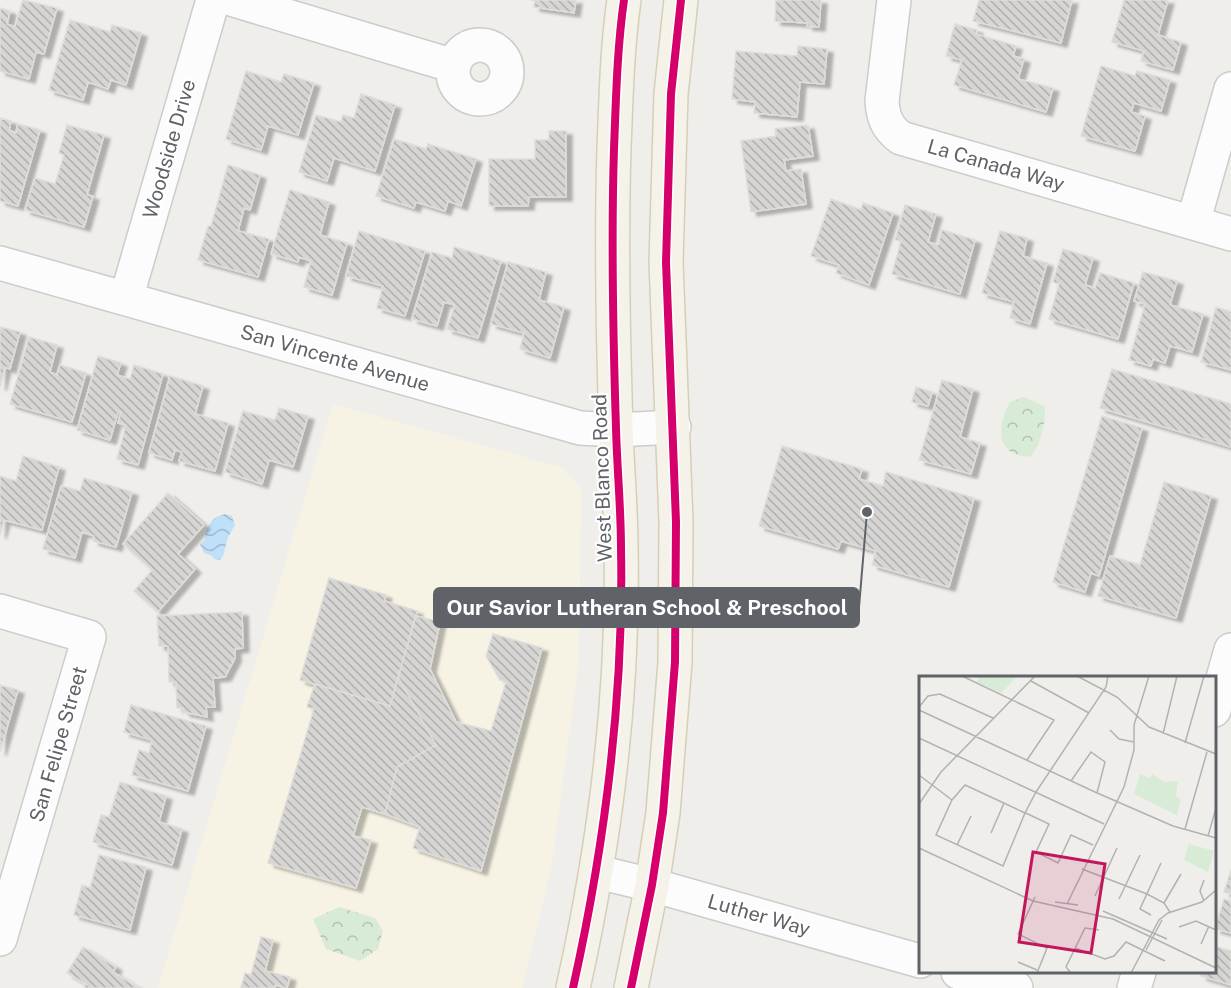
<svg xmlns="http://www.w3.org/2000/svg" width="1231" height="988" viewBox="0 0 1231 988" font-family="'Public Sans',sans-serif">
  <style>
    .commercial { fill: #f7f3e4 }
    .forest { fill: url(#forest-crowns) }
    .water { fill: url(#water-waves) }
    .building { fill: url(#building-back-hatch); stroke: #deddd9; stroke-width: 1.5; filter: url(#shadow) }
    .lines { fill: none; stroke-linecap: round; stroke-linejoin: round }
    .minor-casing { stroke: #cbcccc; stroke-width: 36 }
    .major-casing { stroke: #d7ceb8; stroke-width: 36 }
    .minor { stroke: #fdfcfc; stroke-width: 33 }
    .major { stroke: #f4f2e9; stroke-width: 33 }
    .cycleway-casing { stroke: #fff; stroke-width: 11 }
    .cycleway { stroke: #d6006c; stroke-width: 8 }
    .labels { text-anchor: middle; stroke-width: 4.5; stroke-linejoin: round; paint-order: stroke }
    .street-label { font-size: 20px; fill: #5f6368; stroke: #fff }
    .inset-road { fill: none; stroke: #b1b2b2; stroke-width: 1.5 }
    .view { fill: #c2185b; fill-opacity: 0.15; stroke: #c2185b; stroke-width: 3 }
    .inset-edge { fill: none; stroke: #5f6368; stroke-width: 3 }
    .leader { fill: none; stroke: #5f6368; stroke-width: 2 }
    .callout-dot { fill: #5f6368; stroke: #fff; stroke-width: 2 }
    .callout { fill: #5f6368; stroke: #5f6368; stroke-width: 2 }
    .callout-label { font-size: 21px; text-anchor: middle; font-weight: bold; fill: #fff }
  </style>
  <defs>
    <pattern id="forest-crowns" width="20" height="18" patternUnits="userSpaceOnUse" patternTransform="scale(1.5)"><rect width="20" height="18" fill="#d8ebd6"/><path d="M2 6a3 3 0 1 1 6 0M12 15a3 3 0 1 1 6 0" fill="none" stroke="#b2c2b1"/></pattern>
    <pattern id="water-waves" width="16" height="10" patternUnits="userSpaceOnUse" patternTransform="scale(1.5)"><rect width="16" height="10" fill="#bfe0f9"/><path d="M0 5q4-4 8 0t8 0" fill="none" stroke="#9eb9cd"/></pattern>
    <pattern id="building-back-hatch" width="6" height="6" patternUnits="userSpaceOnUse" patternTransform="scale(1.5)"><rect width="6" height="6" fill="#d6d5d3"/><path d="M-1 5l2 2M0 0l6 6M5-1l2 2" fill="none" stroke="#b1b0af"/></pattern>
    <filter id="shadow"><feDropShadow dx="6" dy="4" stdDeviation="1.5" flood-color="#0004"/></filter>
  </defs>
  <rect width="100%" height="100%" fill="#efeeea"/>
  <path class="commercial" d="M333 404 564 468 581 489 579 659 551 869 522 988H158Z"/>
  <path class="forest" d="M1024 397 1044 406C1048 418 1039 449 1030 457 1024 456 1016 455 1011 452 995 441 1002 415 1010 402Z
    M339 907 375 918 383 931 378 949 360 961 326 949 313 919Z"/>
  <path class="water" d="M225 514 232 516 235 525 228 537 223 556 220 560H216L212 556 204 553 200 544 205 540C205 527 212 517 225 514Z"/>
  <path class="building" d="M23 0 57 8 44 54 36 52 29 79 0 71V8L10 11 7 24 15 27Z
    M531 0H576L574 13 534 7 535 1Z
    M776 0H821L819 27 807 26 808 23 775 21Z
    M979 0H1072L1061 43 973 21Z
    M1124 0H1168L1158 35 1181 42 1173 70 1141 61 1144 51 1112 42Z
    M70 20 110 32 112 25 141 33 126 85 111 80 108 89 88 82 83 100 49 90Z
    M955 24 977 30 976 34 1016 46 1013 56 1024 59 1018 79 1053 88 1046 112 954 85 962 60 946 56Z
    M798 46 827 49 824 84 800 82 797 117 754 113 755 102 732 99 736 51 797 56Z
    M1101 66 1135 76 1137 71 1170 80 1161 111 1134 103 1131 112 1145 116 1135 151 1081 136Z
    M246 71 281 82 284 74 314 83 298 135 268 126 261 150 226 139Z
    M361 94 395 105 375 171 334 158 327 181 299 172 316 115 341 122 343 115 354 118Z
    M0 118 11 121 9 130 16 133 18 124 40 130 18 206 0 201Z
    M67 125 104 135 87 195 93 196 84 227 25 210 35 178 55 184 64 155 59 153Z
    M808 125 813 156 784 160 786 171 801 169 806 204 751 212 741 141 776 136 775 129Z
    M549 131H566V197H529L528 206H489V159H535V140H549Z
    M394 139 426 149 428 144 476 159 461 206 448 201 445 211 416 202 414 208 376 196Z
    M228 165 260 175 250 210 244 208 238 231 269 239 258 277 198 260 208 226H211Z
    M290 190 329 202 320 235 347 243 332 295 304 287 311 261 299 257 298 262 271 254Z
    M831 199 861 210 863 203 893 213 869 285 836 273 839 265 811 256Z
    M905 205 936 214 928 242 938 245 942 230 975 240 960 294 892 274 901 241 895 240Z
    M359 231 425 251 405 316 377 308 383 286 346 276Z
    M1000 231 1027 238 1023 256 1047 263 1030 324 1010 318 1014 302 982 293Z
    M454 247 501 261 478 338 447 329 455 305 444 302 437 326 412 319 432 252 452 258Z
    M1063 249 1093 258 1085 285 1095 288 1100 273 1134 283 1118 339 1049 319 1059 284 1053 282Z
    M508 262 546 272 539 300 564 307 550 358 520 349 524 333 491 324Z
    M1143 272 1177 281 1170 305 1203 314 1192 352 1170 346 1165 363 1153 359 1151 366 1129 360 1145 304 1134 301Z
    M1216 307 1231 312V370L1201 362Z
    M0 327 20 332 10 369 5 367 0 387Z
    M29 337 57 345 50 372 57 375 60 365 86 373 72 422 10 404Z
    M98 356 121 363 117 375 130 379 134 365 163 374 138 465 117 459 126 425 118 423 121 412H118L110 440 77 430Z
    M1112 369 1231 404V447L1100 408Z
    M170 376 203 386 195 414 228 423 215 471 179 461 182 452 175 450 172 460 149 453Z
    M942 380 973 389 960 437 980 443 971 474 919 460Z
    M916 387 932 392 928 406 912 402Z
    M279 408 308 416 293 467 269 460 262 484 225 472 243 411 275 420Z
    M1102 416 1142 428 1099 576 1091 573 1085 592 1053 582Z
    M782 446 862 469 859 479 883 486 886 472 974 498 949 587 872 565 876 551 841 541 838 549 759 526Z
    M23 456 59 467 42 530 4 520 0 535V476L16 481Z
    M84 478 132 492 116 547 93 541 94 536 82 532 75 558 43 549 61 486 80 491Z
    M1164 482 1211 496 1176 618 1098 596 1110 556 1140 565Z
    M168 493 204 525 178 554 195 569 158 612 134 591 152 570 123 544Z
    M329 578 386 595 384 601 417 611 390 706 300 680Z
    M242 612 243 648 235 649V658L225 677 213 678 215 707H206L207 717 184 712 183 708H177L176 682H169L168 646H159L157 616Z
    M416 616 440 622 430 669 456 722 491 731 506 682 500 680 486 656 493 634 542 648 481 871 413 848 420 827 385 814 397 767 436 745 398 677Z
    M398 677 436 745 397 767 385 814 362 807 353 836 371 840 356 888 268 863 314 709 307 707 315 684 390 706Z
    M0 685 18 690 0 752Z
    M131 705 206 726 188 791 132 775 139 750 149 753 152 740 124 732Z
    M120 782 166 796 159 822 182 829 172 865 93 842 101 815 109 817Z
    M99 855 146 867 130 930 74 915 82 885 90 888Z
    M1231 870V894L1224 892Z
    M1224 899 1231 901V933L1215 929Z
    M261 937 273 940 265 971 290 977 287 988 275 985V988H241L245 973 251 975Z
    M1214 946 1231 951V985L1201 976 1202 972H1214Z
    M83 947 116 967 113 972 139 988H84L86 984 67 973Z"/>
  <g class="lines">
    <g class="minor-casing">
      <path id="minor" d="M234 0 454 66
        M894 0 882 101C883 117 887 128 901 138L1231 234
        M453 72a27 27 0 1 1 54 0a27 27 0 1 1-54 0Z
        M1193 223 1231 89
        M0 263 580 428 616 430 674 427
        M126 299 213 0
        M0 611 89 637 0 939
        M1214 710 1231 650
        M597 872 652 885 920 961
        M958 972 1016 988
        M1134 988 1139 972"/>
    </g>
    <g class="major-casing">
      <path id="major" d="M573 988C605 844 624 696 621 548 621 508 617 468 616 428 613 335 611 242 614 149 616 99 617 49 624 0
        M631 988 652 885 663 813 675 662 676 522 666 262 671 94 681 0"/>
    </g>
    <use href="#minor" class="minor"/>
    <use href="#major" class="major"/>
    <g class="cycleway-casing">
      <path id="cycleway" d="M573 988C605 844 624 696 621 548 621 508 617 468 616 428 613 335 611 242 614 149 616 99 617 49 624 0
        M631 988 652 885 663 813 675 662 676 522 666 262 671 94 681 0"/>
    </g>
    <use href="#cycleway" class="cycleway"/>
  </g>
  <g class="labels">
    <g class="street-label">
      <text transform="translate(169 149) rotate(-74)" y="7">Woodside Drive</text>
      <text transform="translate(996 165) rotate(16)" y="7">La Canada Way</text>
      <text transform="translate(335 358) rotate(16)" y="7">San Vincente Avenue</text>
      <text transform="translate(602 478) rotate(-92)" y="7">West Blanco Road</text>
      <text transform="translate(58 744) rotate(-74)" y="7">San Felipe Street</text>
      <text transform="translate(759 915) rotate(16)" y="7">Luther Way</text>
    </g>
  </g>
  <g transform="translate(919 676)">
    <rect width="297" height="297" fill="#efeeea"/>
    <path d="M221 98 231 102 233 98 245 106 259 105 257 121 262 123 258 139 215 118Z" fill="#d8ebd6"/>
    <path d="M60 0H99L82 17 58 6Z" fill="#d8ebd6"/>
    <path d="M270 168 295 175 289 196 265 184Z" fill="#d8ebd6"/>
    <path class="inset-road" d="M43 0 135 44 108 84M158 0 198 21 230 51 297 78M112 5 170 37M0 31 9 20 21 18 74 42M0 34 176 116 254 150 297 162M191 54 200 63 215 66M244 58 258 0M0 62 185 148M266 67 285 0M0 99 33 124M152 105 172 76 186 86 178 117M0 128 22 96 116 0M266 153 288 76M72 157 85 127M289 160 297 132M38 169 52 140M174 169 152 159 139 187 117 176 130 148 109 138 106 137 104 136 46 109 33 124 17 159 84 190 106 137 117 116 187 11 189 0M0 172 114 225 194 243 297 292M163 193 228 218 245 227 251 236M176 220 198 172M116 221 99 258 128 272 118 297M200 223 221 179M285 225 281 215 285 204M136 226 159 229M245 227 262 198M148 228 205 111 215 74V49L230 0M184 235 248 263M232 239 221 233 242 187M260 251 277 245 297 254M282 268 290 250M156 272 186 283 195 280 207 266 246 285M227 274 243 244M99 286 118 294M152 297 147 291 166 252 180 254M212 297 240 244 249 237 283 226 297 214"/>
    <path class="view" d="M114 176 186 188 172 277 100 266Z"/>
    <rect width="297" height="297" class="inset-edge"/>
  </g>
  <path class="leader" d="M867 512L859 607"/>
  <circle class="callout-dot" cx="867" cy="512" r="6"/>
  <rect class="callout" x="434" y="588" width="425" height="39" rx="6"/>
  <g class="callout-label">
    <text x="647" y="615">Our Savior Lutheran School &amp; Preschool</text>
  </g>
</svg>
